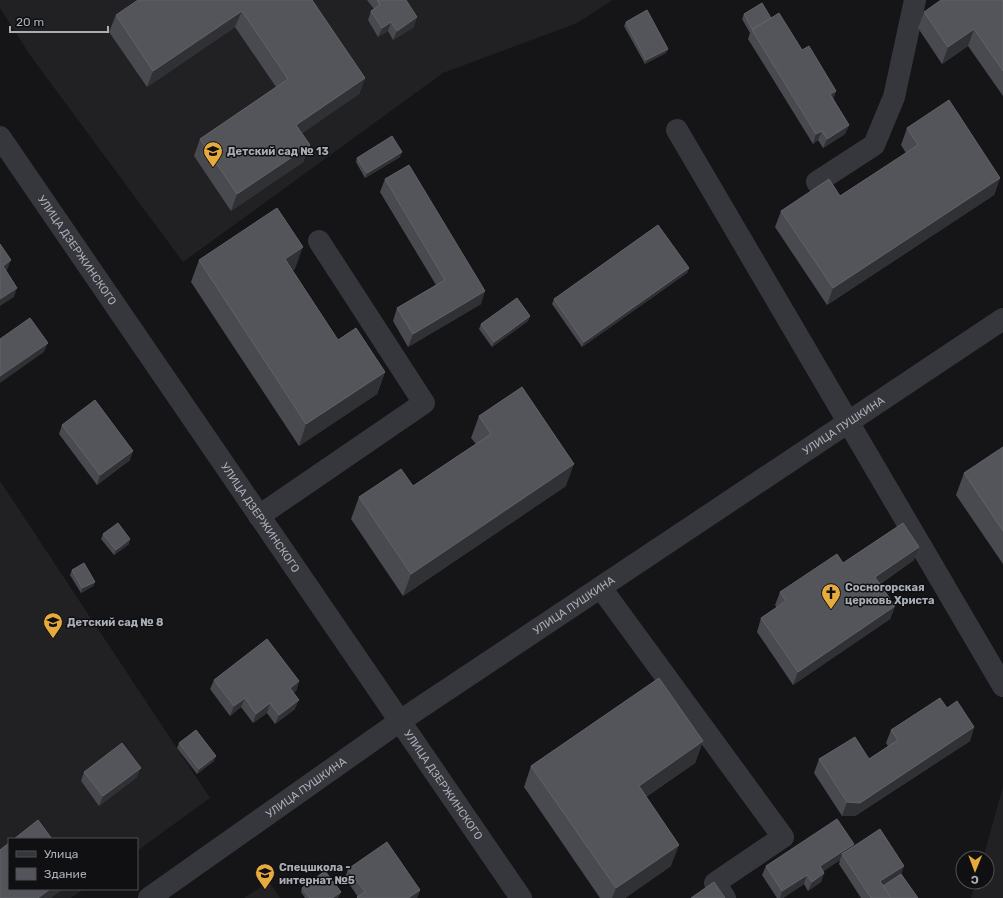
<svg xmlns="http://www.w3.org/2000/svg" width="1003" height="898" viewBox="0 0 1003 898" font-family="Rubik,sans-serif">
  <style>
    .built { fill: #212124 }
    .lines { fill: none; stroke-linecap: round; stroke-linejoin: round }
    .minor { stroke: #36373c; stroke-width: 22 }
    .wall { fill: #494a4f }
    .shaded-wall { fill: #303134 }
    .building { fill: #53555a; stroke: #616368 }
    .labels { text-anchor: middle; stroke-width: 3; stroke-linejoin: round; paint-order: stroke }
    .poi-label { font-size: 11px; font-weight: bold; fill: #a8adb6; stroke: #101012; text-anchor: start }
    .street-label { font-size: 11px; fill: #a8adb6; stroke: #101012 }
  </style>
  <rect width="100%" height="100%" fill="#151517"/>
  <path class="built" d="M0 0H613L577 23 443 73 183 262 30 55 0 8Z
    M0 481 210 798 137 851V839H9V889H84L71 898H0Z
    M1003 787V898H971L976 882H987V858H983Z
    M269 882 280 898H244Z"/>
  <g class="lines">
    <g class="minor">
      <path d="M677 130 1003 686"/>
      <path id="s1" d="M0 137 521 898"/>
      <path d="M817 182 874 145 894 97 915 0"/>
      <path d="M259 516 424 403 319 241"/>
      <path d="M601 588 783 837 715 883 725 898"/>
      <path id="s2" d="M149 898 400 721 1003 319"/>
    </g>
  </g>
  <path class="wall" d="M312 0 365 78 359 94 301 133 310 145 303 162 231 211 194 156 200 139 276 87 235 27 147 87 109 32 116 15Z
    M367 0H406L414 27 393 40 388 31 378 37 368 20 371 11 374 9Z
    M1003 0V96L968 46 942 64 918 28 924 12Z
    M744 14 771 18 802 50 836 91 833 99 849 125 845 134 823 148 818 140 813 144 748 39 750 33 742 19Z
    M626 22 668 49 666 53 645 64 624 26Z
    M907 128 1000 178 994 195 827 305 775 227 781 211 840 196 906 153 901 145Z
    M400 157 365 178 356 162 357 158Z
    M385 179 481 304 408 347 393 321 397 308 436 285 380 192Z
    M199 260 295 269 292 270 338 340 385 372 377 394 299 446 191 282Z
    M689 268 687 273 582 347 552 304 554 299Z
    M530 316 528 321 492 347 479 329 481 324Z
    M479 416 566 486 403 596 351 519 359 497 413 486 476 444 471 438Z
    M62 425 130 460 97 485 59 434Z
    M1003 447V564L956 495 964 473Z
    M103 534 129 544 114 555 101 539Z
    M914 560 880 584 895 606 890 619 793 685 757 632 761 618 777 608 775 605 780 592 843 563Z
    M72 570 95 582 93 586 81 593 70 575Z
    M214 680 299 681 296 691 293 693 295 709 275 724 267 713 253 723 241 707 230 716 210 689Z
    M947 708 974 727 970 741 855 816H842L814 773 819 759H869L888 746 886 743 891 730Z
    M703 741 695 763 646 797 671 866 625 898H600L524 787 531 766Z
    M179 743 214 761 197 774 177 748Z
    M84 772 137 777 99 806 81 781Z
    M854 844 853 847 901 874 918 898H861L839 864 840 860 823 871 824 873 821 882 808 891 804 884 783 898H777L762 875 766 866Z
    M348 869 420 890 417 898H357L358 897 345 878Z
    M302 888 341 892 339 896 337 898H305L301 892Z"/>
  <path class="shaded-wall" d="M242 11 235 27 147 87 153 71Z
    M417 17 414 27 393 40 397 31Z
    M391 22 388 31 378 37 382 28Z
    M974 29 968 46 942 64 948 47Z
    M668 49 666 53 645 64 646 60Z
    M365 78 359 94 290 142 296 125Z
    M836 91 833 100 830 94Z
    M849 125 845 134 823 148 827 139Z
    M822 131 818 140 813 144 816 134Z
    M310 145 303 162 231 211 237 194Z
    M402 152 400 157 365 178 367 173Z
    M1000 178 994 195 827 305 833 288Z
    M303 247 295 269 277 281 285 259Z
    M11 260 7 270 0 274 3 266Z
    M689 268 687 273 582 347 584 342Z
    M17 288 14 297 0 306V299Z
    M485 291 481 304 408 347 413 334Z
    M530 316 528 321 492 347 494 342Z
    M48 343 44 352 0 383V376Z
    M385 372 377 394 299 446 306 424Z
    M133 451 130 460 97 485 100 475Z
    M574 464 566 486 403 596 411 574Z
    M130 539 129 544 114 555 116 550Z
    M919 547 914 560 870 590 875 577Z
    M95 582 93 586 81 593 82 588Z
    M895 606 890 619 793 685 798 672Z
    M299 681 296 691 287 698 290 688Z
    M245 698 241 707 230 716 234 706Z
    M299 700 295 709 275 724 279 715Z
    M270 703 267 713 253 723 256 714Z
    M974 727 970 741 855 816H842L847 802Z
    M703 741 695 763 631 807 639 786Z
    M216 756 214 761 197 774 199 769Z
    M141 768 137 777 99 806 103 796Z
    M854 844 850 854H842L840 860 817 876 820 866Z
    M679 845 671 866 625 898H612L616 888Z
    M904 866 901 875 877 890 880 881Z
    M824 873 821 882 808 891 812 882Z
    M807 875 804 884 783 898H780L782 891Z
    M50 889H63L51 898H38Z
    M420 890 417 898H408Z
    M341 892 339 896 337 898H332Z"/>
  <path class="building" d="M138 0H312L365 78 296 125 310 145 237 194 200 139 288 79 242 11 153 71 116 15Z
    M377 0H406L417 17 397 31 391 22 382 28 371 11 380 5Z
    M941 0H1003V71L974 29 948 47 924 12Z
    M762 3 771 18 752 29 744 14Z
    M647 10 668 49 646 60 626 22Z
    M779 13 802 50 809 46 836 91 830 94 849 125 827 139 822 131 816 134 752 30Z
    M949 100 1000 178 833 288 781 211 829 179 840 196 918 145 907 128Z
    M392 136 402 152 367 173 357 158Z
    M409 165 485 291 413 334 397 308 445 280 385 179Z
    M277 208 303 247 285 259 338 340 356 328 385 372 306 424 199 260Z
    M658 225 689 268 584 342 554 299Z
    M0 244 11 260 3 266 17 288 0 299Z
    M517 298 530 316 494 342 481 324Z
    M30 318 48 343 0 376V339Z
    M522 387 574 464 411 574 359 497 401 469 413 486 491 434 479 416Z
    M95 400 133 451 100 475 62 425Z
    M1003 447V531L964 473Z
    M118 523 130 539 116 550 103 534Z
    M903 523 919 547 875 577 895 606 798 672 761 618 786 601 780 592 837 554 843 563Z
    M84 563 95 582 82 588 72 570Z
    M267 639 299 681 290 688 299 700 279 715 270 703 256 714 245 698 234 706 214 680Z
    M659 678 703 741 639 786 679 845 616 888 531 766Z
    M940 698 947 708 957 701 974 727 860 803 847 802 819 759 855 737 869 759 898 740 891 730Z
    M196 730 216 756 199 769 179 743Z
    M122 743 141 768 103 796 84 772Z
    M837 819 854 844 820 866 824 873 812 882 807 875 782 891 766 866Z
    M38 820 52 839H14Z
    M880 829 904 866 880 881 891 898H871L842 854Z
    M387 842 420 890 408 898H358L357 897 365 892 348 869Z
    M9 843V889H50L38 898H0V850Z
    M325 871 341 892 332 898H310L302 888Z
    M901 874 918 898H891L883 886Z
    M714 882 725 898H691Z"/>
  <defs>
    <g id="school-pin" transform="scale(1)"><path d="M0 17L-7.5 6A9.5 9.5 0 1 1 7.5 6Z" fill="#e7ab3d" stroke="#101012"/><path d="M0-5L7-2L0 1L-7-2ZM-4 1L0 2.5L4 1V4Q0 6-4 4Z" fill="#111"/></g>
    <g id="church-pin" transform="scale(1)"><path d="M0 17L-7.5 6A9.5 9.5 0 1 1 7.5 6Z" fill="#e7ab3d" stroke="#101012"/><path d="M-1.2-6h2.4v3.5h3.3v2.4h-3.3V6h-2.4V-.1h-3.3v-2.4h3.3Z" fill="#111"/></g>
  </defs>
  <g fill-rule="evenodd">
    <use href="#school-pin" x="213" y="151"/>
    <use href="#church-pin" x="831" y="593"/>
    <use href="#school-pin" x="53" y="622"/>
    <use href="#school-pin" x="265" y="873"/>
  </g>
  <g class="labels">
    <g class="poi-label">
      <text x="227" y="155">Детский сад № 13</text>
      <text x="845" y="591">Сосногорская<tspan x="845" dy="13">церковь Христа</tspan></text>
      <text x="67" y="626">Детский сад № 8</text>
      <text x="279" y="871">Спецшкола -<tspan x="279" dy="13">интернат №5</tspan></text>
    </g>
    <g class="street-label">
      <text dy="4" stroke="none"><textPath href="#s1" startOffset="137">УЛИЦА ДЗЕРЖИНСКОГО</textPath></text>
      <text dy="4" stroke="none"><textPath href="#s2" startOffset="840">УЛИЦА ПУШКИНА</textPath></text>
      <text dy="4" stroke="none"><textPath href="#s1" startOffset="461">УЛИЦА ДЗЕРЖИНСКОГО</textPath></text>
      <text dy="4" stroke="none"><textPath href="#s2" startOffset="516">УЛИЦА ПУШКИНА</textPath></text>
      <text dy="4" stroke="none"><textPath href="#s1" startOffset="785">УЛИЦА ДЗЕРЖИНСКОГО</textPath></text>
      <text dy="4" stroke="none"><textPath href="#s2" startOffset="192">УЛИЦА ПУШКИНА</textPath></text>
    </g>
  </g>
  <rect x="8" y="838" width="130" height="52" fill="#101012" stroke="#4d4f54"/>
  <rect x="16" y="851" width="20" height="6" fill="#36373c" stroke="#4d4f54"/>
  <text x="44" y="858" font-size="12" fill="#a8adb6">Улица</text>
  <rect x="16" y="868" width="20" height="12" fill="#53555a" stroke="#4d4f54"/>
  <text x="44" y="878" font-size="12" fill="#a8adb6">Здание</text>
  <g transform="translate(975 870) rotate(181)"><circle r="19" fill="#101012" stroke="#4d4f54"/>
  <path d="M0-3L7 15L0 10L-7 15Z" fill="#e7ab3d"/>
  <text y="-6" font-size="11" font-weight="bold" text-anchor="middle" fill="#a8adb6">С</text>
  </g>
  <path d="M10 26v6h98v-6" fill="none" stroke="#a8adb6" stroke-width="2"/>
  <text x="16" y="26" font-size="12" fill="#a8adb6" stroke="#101012" stroke-width="3" paint-order="stroke">20 m</text>
</svg>
